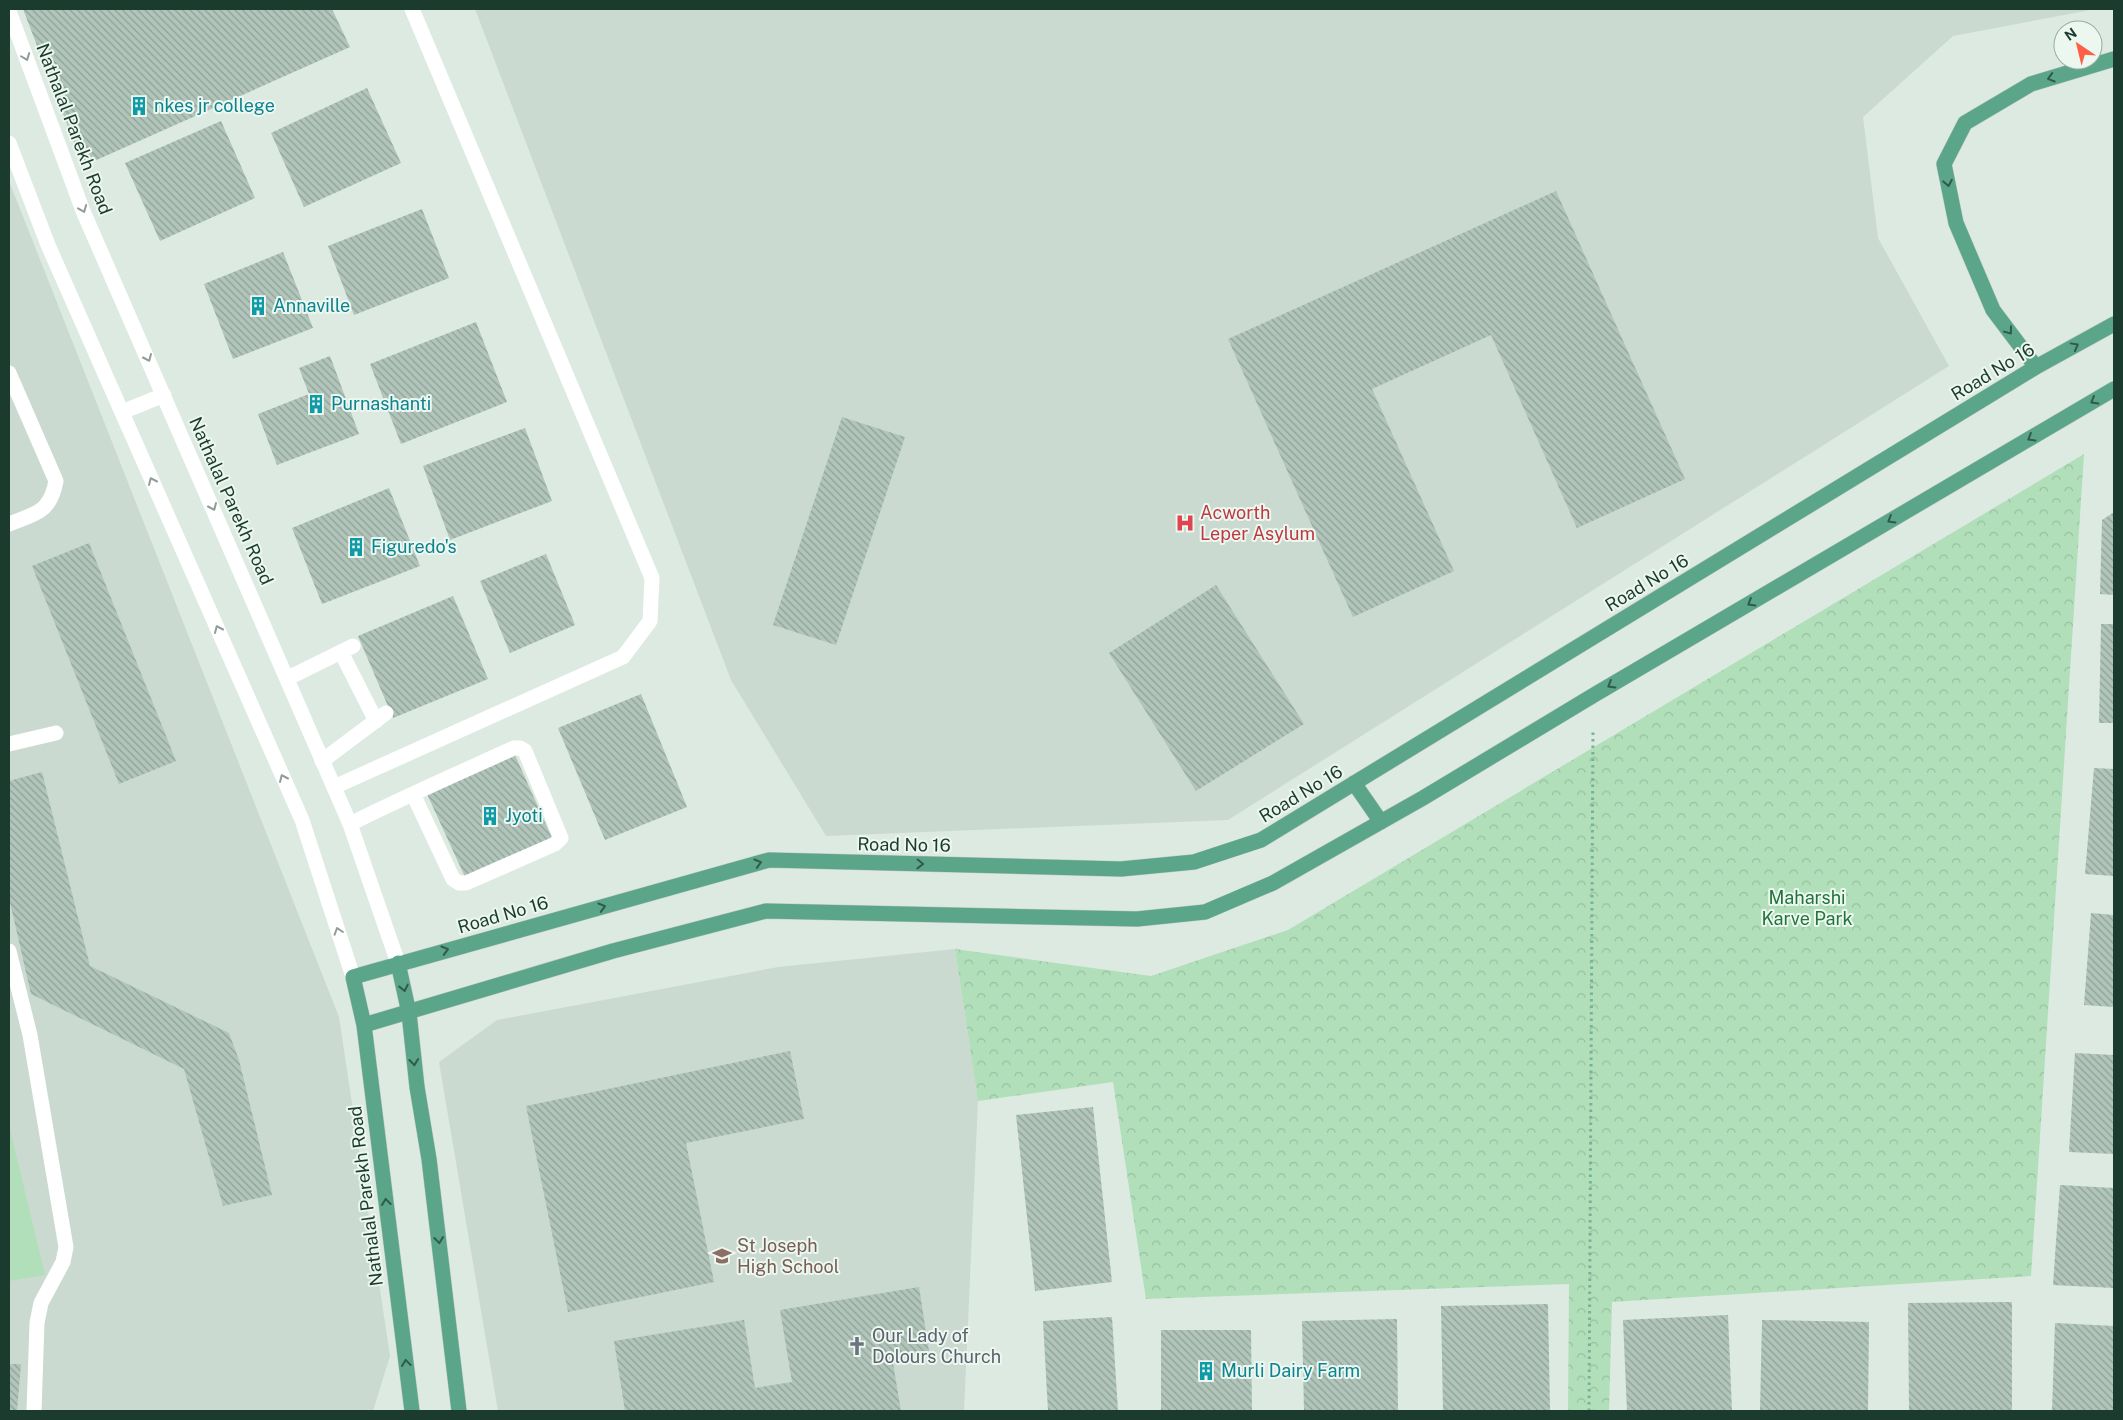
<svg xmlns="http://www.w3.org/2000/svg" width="2123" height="1420" viewBox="0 0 2123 1420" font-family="'Public Sans',sans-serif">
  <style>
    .built { fill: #cadad1 }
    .green { fill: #b1dfb9 }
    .forest { fill: url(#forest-crowns) }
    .building { fill: url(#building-back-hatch) }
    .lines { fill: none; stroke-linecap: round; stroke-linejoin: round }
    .primary-casing { stroke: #bfc8c5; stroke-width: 16 }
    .path { stroke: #78b29a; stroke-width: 3; stroke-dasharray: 2.5 4; stroke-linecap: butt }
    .service { stroke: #fff; stroke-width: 15 }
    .minor { stroke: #fff; stroke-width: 15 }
    .tertiary { stroke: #fff; stroke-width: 15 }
    .primary { stroke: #5ba58a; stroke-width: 15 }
    .oneway { stroke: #8e9d97 }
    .oneway2 { stroke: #2f5b4a }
    .labels { text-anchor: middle; stroke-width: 4; stroke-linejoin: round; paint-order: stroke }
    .culture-label { font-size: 18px; fill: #0d838f; stroke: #ecf7f0; text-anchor: start }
    .street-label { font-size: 18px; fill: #1c3b2f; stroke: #ecf7f0 }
    .health-label { font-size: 18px; fill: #be3a42; stroke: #ecf7f0; text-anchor: start }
    .park-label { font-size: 18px; fill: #22753a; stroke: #ecf7f0 }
    .education-label { font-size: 18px; fill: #785e54; stroke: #ecf7f0; text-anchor: start }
    .worship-label { font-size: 18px; fill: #5b616d; stroke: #ecf7f0; text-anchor: start }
  </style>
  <defs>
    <pattern id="forest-crowns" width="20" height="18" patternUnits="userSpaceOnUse" patternTransform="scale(1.25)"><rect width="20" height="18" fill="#b1dfb9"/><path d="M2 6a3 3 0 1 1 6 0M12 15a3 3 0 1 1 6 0" fill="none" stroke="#98c09f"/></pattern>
    <pattern id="building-back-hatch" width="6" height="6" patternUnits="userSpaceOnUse" patternTransform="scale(1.25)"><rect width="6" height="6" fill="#b1c5bb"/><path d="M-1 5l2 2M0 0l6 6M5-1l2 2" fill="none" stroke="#8fa198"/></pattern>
  </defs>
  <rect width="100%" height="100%" fill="#dceae2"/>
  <path class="built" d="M475 9H2096L1953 36 1863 117 1878 238 1949 366 1228 820 826 836 731 680Z
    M9 181 339 1017 390 1356 373 1411H9Z
    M955 949 978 1101 964 1411H498L439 1062 497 1020 778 967Z"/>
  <path class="green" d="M9 1125 45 1275 9 1281Z"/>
  <path class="forest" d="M2084 454 2031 1276 1612 1302 1609 1411H1568L1569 1284 1146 1299 1113 1082 978 1101 955 949 1151 976 1288 930Z"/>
  <path class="building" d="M23 9H332L350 47 83 166Z
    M367 88 401 163 304 207 271 133Z
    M221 121 255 198 160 241 125 163Z
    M1556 191 1685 479 1577 528 1491 335 1372 389 1454 571 1353 617 1228 339Z
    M422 209 449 278 354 315 328 246Z
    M283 252 313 328 233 359 204 284Z
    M476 322 507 402 401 444 370 364Z
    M330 356 359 434 277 465 258 414 309 394 299 368Z
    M842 417 905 437 836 645 773 625Z
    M525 428 552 501 450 540 423 466Z
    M389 488 420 566 322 604 292 528Z
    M2114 512V595L2100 594 2102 520Z
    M89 543 176 761 119 784 32 566Z
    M546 554 575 625 510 653 480 581Z
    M1216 585 1304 724 1196 791 1109 653Z
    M453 596 488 679 393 718 358 636Z
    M2101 624H2114V723H2099Z
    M641 694 687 807 605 840 558 728Z
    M515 755 552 838 465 877 427 794Z
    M2094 768 2114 769V876L2085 874Z
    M42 772 90 966 229 1033 239 1060 272 1195 223 1206 184 1069 31 994 9 898V781Z
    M2091 913 2114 915V1007L2084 1005Z
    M790 1051 804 1119 686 1143 714 1282 568 1312 526 1106Z
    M2075 1053 2114 1055V1154L2069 1152Z
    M1093 1107 1112 1282 1035 1291 1016 1115Z
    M2060 1185 2114 1188V1288L2053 1285Z
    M919 1287 929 1351 892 1357 901 1411H625L614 1341 744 1320 755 1388 792 1382 780 1310Z
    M2012 1302V1411H1909L1908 1303Z
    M1548 1304 1550 1411H1443L1441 1306Z
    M1728 1315 1732 1411H1627L1623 1320Z
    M1112 1317 1118 1411H1048L1043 1321Z
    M1397 1319 1398 1411H1304L1302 1321Z
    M1762 1320 1869 1322 1868 1411H1760Z
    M2055 1323 2114 1326V1411H2052Z
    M1161 1330H1251L1252 1411H1161Z
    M9 1364H21L17 1411H9Z"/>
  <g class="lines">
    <g class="primary-casing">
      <path id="primary" d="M2036 367 1993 310 1956 223 1944 164 1965 123 2031 84 2114 59
        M1354 783 1381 822
        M398 963 409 1013 417 1087 429 1159 459 1411
        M364 1025 613 951 766 911 1137 919 1205 912 1273 883 1423 798 1594 695 2114 389
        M412 1411 364 1025 353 977 769 860 1121 869 1194 862 1261 840 2036 367 2114 324"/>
    </g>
    <path class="path" d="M1589 1411 1593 729"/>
    <path class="service" d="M9 373 56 481C50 513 36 513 9 524
      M9 744 56 733
      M9 951 30 1035 66 1247 63 1262 41 1303 37 1323 34 1411"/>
    <path class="minor" d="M341 652 376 721
      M288 678 353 646
      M322 761 386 713
      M334 787 623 657 650 621 652 578 412 9
      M350 824C404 797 459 773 514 748H520L525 751 561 838 555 844 466 883H459L453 879 413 794"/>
    <path class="tertiary" d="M9 11 83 211 350 824 398 963
      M9 143 48 245 302 820 353 977
      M122 412 164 395"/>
    <use href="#primary" class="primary"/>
  </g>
  <defs><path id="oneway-chevron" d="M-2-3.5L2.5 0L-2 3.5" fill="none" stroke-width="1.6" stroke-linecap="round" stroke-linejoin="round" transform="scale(1.25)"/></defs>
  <g class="oneway">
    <use href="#oneway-chevron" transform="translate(26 57) rotate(69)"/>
    <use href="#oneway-chevron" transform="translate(83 209) rotate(68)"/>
    <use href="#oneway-chevron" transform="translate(148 358) rotate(66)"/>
    <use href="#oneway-chevron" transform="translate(152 481) rotate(-114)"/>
    <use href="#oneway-chevron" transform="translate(213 507) rotate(66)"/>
    <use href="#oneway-chevron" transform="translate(218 629) rotate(-114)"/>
    <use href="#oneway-chevron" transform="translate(283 778) rotate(-114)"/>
    <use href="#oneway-chevron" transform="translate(338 931) rotate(-108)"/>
  </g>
  <g class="oneway2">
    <use href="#oneway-chevron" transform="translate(2051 78) rotate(164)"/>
    <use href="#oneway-chevron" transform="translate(1948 183) rotate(79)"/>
    <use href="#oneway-chevron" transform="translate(2009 331) rotate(53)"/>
    <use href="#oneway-chevron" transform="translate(2075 346) rotate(-29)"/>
    <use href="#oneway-chevron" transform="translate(2094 401) rotate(150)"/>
    <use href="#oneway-chevron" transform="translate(2031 438) rotate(149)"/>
    <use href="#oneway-chevron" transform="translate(1891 520) rotate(149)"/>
    <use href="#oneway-chevron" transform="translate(1751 603) rotate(149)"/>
    <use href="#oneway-chevron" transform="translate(1611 685) rotate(149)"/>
    <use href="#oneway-chevron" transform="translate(758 863) rotate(-16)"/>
    <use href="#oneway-chevron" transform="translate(920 864) rotate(1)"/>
    <use href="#oneway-chevron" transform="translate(602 907) rotate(-16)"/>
    <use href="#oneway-chevron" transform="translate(445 950) rotate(-16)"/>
    <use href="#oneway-chevron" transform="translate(404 988) rotate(78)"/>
    <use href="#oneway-chevron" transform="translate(414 1062) rotate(84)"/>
    <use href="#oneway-chevron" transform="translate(386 1202) rotate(-97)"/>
    <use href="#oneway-chevron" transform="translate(439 1240) rotate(83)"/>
    <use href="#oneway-chevron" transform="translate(406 1363) rotate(-97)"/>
  </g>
  <defs>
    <g id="building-bare" transform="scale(1.5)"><path d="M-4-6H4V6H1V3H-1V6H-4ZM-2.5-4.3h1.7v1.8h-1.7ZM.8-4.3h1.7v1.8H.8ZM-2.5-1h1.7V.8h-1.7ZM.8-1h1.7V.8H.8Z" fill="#0f9aa8" stroke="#ecf7f0" stroke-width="2.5" paint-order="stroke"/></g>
    <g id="hospital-bare" transform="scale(1.5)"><path d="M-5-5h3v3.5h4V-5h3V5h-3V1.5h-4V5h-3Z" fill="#e0444e" stroke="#ecf7f0" stroke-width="2.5" paint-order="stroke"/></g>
    <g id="school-bare" transform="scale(1.5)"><path d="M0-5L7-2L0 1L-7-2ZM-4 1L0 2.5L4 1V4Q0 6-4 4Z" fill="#8d6e63" stroke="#ecf7f0" stroke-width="2.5" paint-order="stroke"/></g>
    <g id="church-bare" transform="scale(1.5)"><path d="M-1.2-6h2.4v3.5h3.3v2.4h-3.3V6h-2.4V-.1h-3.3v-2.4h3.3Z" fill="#6b7280" stroke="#ecf7f0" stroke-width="2.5" paint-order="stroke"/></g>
  </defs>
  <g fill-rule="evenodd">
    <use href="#building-bare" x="139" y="106"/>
    <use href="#building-bare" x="258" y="306"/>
    <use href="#building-bare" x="316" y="404"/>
    <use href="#hospital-bare" x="1185" y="523"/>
    <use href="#building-bare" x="356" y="547"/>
    <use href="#building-bare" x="490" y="816"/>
    <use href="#school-bare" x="722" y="1256"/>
    <use href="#church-bare" x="857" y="1346"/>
    <use href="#building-bare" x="1206" y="1371"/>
  </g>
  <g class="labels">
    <g class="culture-label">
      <text x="154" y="112">nkes jr college</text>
      <text x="273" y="312">Annaville</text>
      <text x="331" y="410">Purnashanti</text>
      <text x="371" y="553">Figuredo's</text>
      <text x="505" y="822">Jyoti</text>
      <text x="1221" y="1377">Murli Dairy Farm</text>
    </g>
    <g class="street-label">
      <text transform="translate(74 129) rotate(69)" y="6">Nathalal Parekh Road</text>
      <text transform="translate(1993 372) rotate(-31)" y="6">Road No 16</text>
      <text transform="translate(231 501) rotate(66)" y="6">Nathalal Parekh Road</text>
      <text transform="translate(1647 583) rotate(-31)" y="6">Road No 16</text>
      <text transform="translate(1301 794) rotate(-31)" y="6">Road No 16</text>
      <text transform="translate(904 845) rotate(1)" y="6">Road No 16</text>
      <text transform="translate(503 915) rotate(-16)" y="6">Road No 16</text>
      <text transform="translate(366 1196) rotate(-97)" y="6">Nathalal Parekh Road</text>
    </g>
    <g class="health-label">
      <text x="1200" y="519">Acworth<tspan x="1200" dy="21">Leper Asylum</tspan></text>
    </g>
    <g class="park-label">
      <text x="1807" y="904">Maharshi<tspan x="1807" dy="21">Karve Park</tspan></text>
    </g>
    <g class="education-label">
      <text x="737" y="1252">St Joseph<tspan x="737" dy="21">High School</tspan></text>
    </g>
    <g class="worship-label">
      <text x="872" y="1342">Our Lady of<tspan x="872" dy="21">Dolours Church</tspan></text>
    </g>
  </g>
  <rect width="2123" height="1420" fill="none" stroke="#1c3b2f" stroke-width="20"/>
  <g transform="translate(2078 45) rotate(325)"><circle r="24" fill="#ecf7f0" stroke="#99aca3"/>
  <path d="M0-4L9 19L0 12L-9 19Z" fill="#ff5f45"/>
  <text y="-8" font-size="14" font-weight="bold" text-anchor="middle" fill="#1c3b2f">N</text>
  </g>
</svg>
